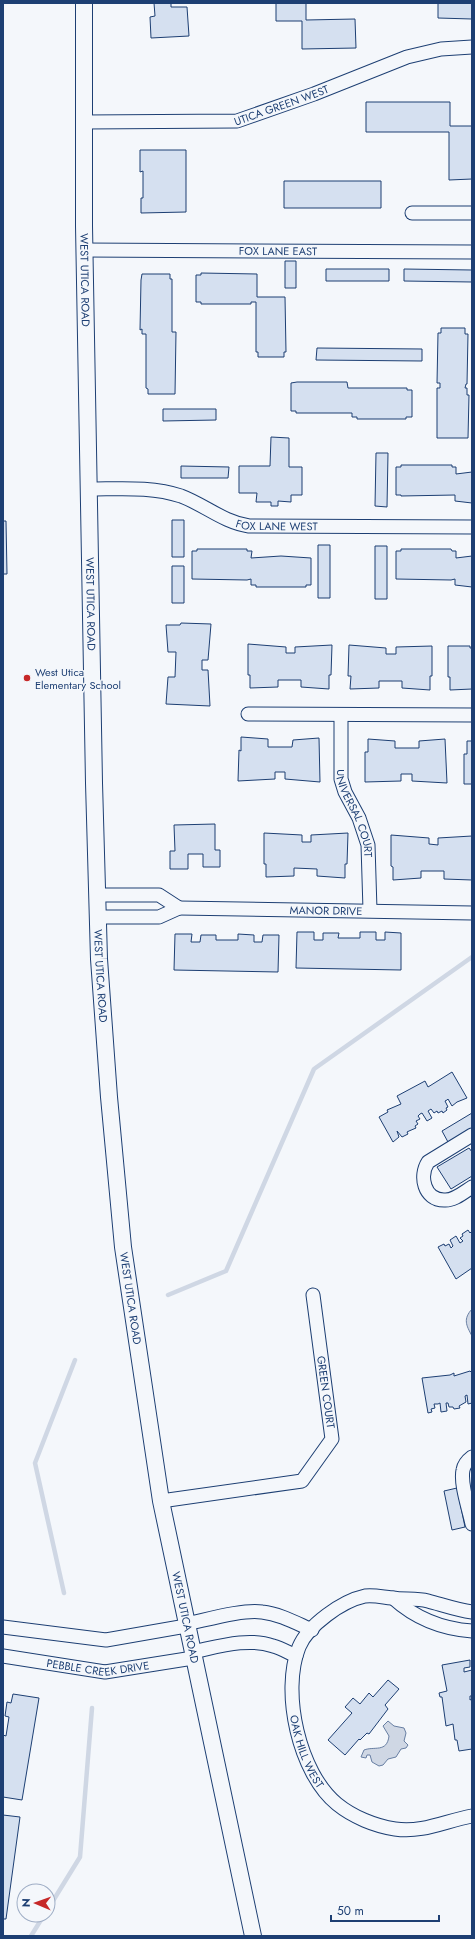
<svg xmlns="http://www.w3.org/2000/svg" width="475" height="1939" viewBox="0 0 475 1939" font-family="Jost,sans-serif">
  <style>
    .water { fill: #cfd7e4; stroke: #687fa3 }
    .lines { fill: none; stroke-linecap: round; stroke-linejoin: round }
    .stream { stroke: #cfd7e4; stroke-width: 4.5 }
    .building { fill: #d5e0f0; stroke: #1d3f73 }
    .minor-casing { stroke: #1d3f73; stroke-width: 15 }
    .tertiary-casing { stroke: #1d3f73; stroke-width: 18 }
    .minor { stroke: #f4f7fb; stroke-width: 13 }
    .tertiary { stroke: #f4f7fb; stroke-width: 16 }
    .poi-dot { fill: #c62828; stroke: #f4f7fb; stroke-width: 1.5 }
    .labels { text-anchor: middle; stroke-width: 3; stroke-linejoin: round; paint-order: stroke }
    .street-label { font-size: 11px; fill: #1d3f73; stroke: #f4f7fb }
    .poi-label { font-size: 11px; fill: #1d3f73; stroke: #f4f7fb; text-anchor: start }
  </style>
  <rect width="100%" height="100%" fill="#f4f7fb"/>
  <path class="water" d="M472 1309V1336C466 1325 463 1319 472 1309Z
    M388 1721 394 1726 404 1728 406 1733 404 1741 408 1745 406 1748 401 1749 396 1757 388 1759 383 1765 379 1766 372 1762 370 1755H367L366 1758 361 1757 364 1750C374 1746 387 1753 389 1736L383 1726Z"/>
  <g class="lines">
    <path class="stream" d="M168 1295 226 1271 314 1069 472 957
      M64 1593 35 1463 75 1360
      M48 1909 80 1857 92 1708
      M31 1936 44 1915"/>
  </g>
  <path class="building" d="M154 3H171V7H187L189 36 151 38 150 17 155 16Z
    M276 3H306V20L355 19 356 48 302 49V21H276Z
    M438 3H472V19L438 18Z
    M366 102H450V126H472V179L449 180V132H366Z
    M140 150H186V212L141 213V198H143V171L140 172Z
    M284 181H381V208H284Z
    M285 261H296V288H285Z
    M326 269H389V281H326Z
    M404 269 472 270V282L404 281Z
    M201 273 257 274V297H285L286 352H284V357H258V352H256V302H251V304H201V302H196V275H201Z
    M142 274H170V279H172V332H176L175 394H148V389L146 388V334H142V329L140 330 141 280Z
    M441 328H465V334H468L467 384H466L465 388H467V395H469L468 438H437V388H440V383H437L438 333H441Z
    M317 348 422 349V361L316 360Z
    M297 382H347L348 388H407V390H412V417H406V419H357V417H352V413H296V411H291V383Z
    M163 409H216V420L163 421Z
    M271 437 289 438V467H302V495H291V502L278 501V506H271V502H256L257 493H239V466H270Z
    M376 453H388L387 507 375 506Z
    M401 465H452V467H456V474L472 472V503L455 501V495L401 496V495H396V467H401Z
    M181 466 229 467 228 478H181Z
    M172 520H184V557H172Z
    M3 521H6L7 574H3Z
    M318 545H330V598H318Z
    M375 546H387V599H375Z
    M197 549H247V551H252L251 558 281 556 311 558V585H306V587H256V585H251V579L247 580 192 579V551H197Z
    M401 549H451L452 551H456V558L472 556V587L455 585V579L451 580 396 579V551H401Z
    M172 566H184V603H172Z
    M181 623 211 624 208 660H202V670H208L210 706 166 704 168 677H175L176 652H168L166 625H180Z
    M248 644 286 647V653H295V647L332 645 331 675H329V689L301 687V680H278V687L250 688V675H248Z
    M349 645 386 648V654H396V647L432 646V676H430V690L402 688V681H379V688L350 689 351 676H348Z
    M448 646H470V648H472V689L450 690V677H448Z
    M241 737 268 739V747H292L293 740 319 738 320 782 285 779V772H275V779L238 781 239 750 241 751Z
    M368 739 395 741V748H419V741L445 739 447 783 412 781V774H401V781L365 782V752H368Z
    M467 741H472V784H464V754H467Z
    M215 824V850H220V867H203V854H188V869H170V851H175L174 825Z
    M264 833 302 835V842H311V835L348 833 347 864H345V878L317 876V869L294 868V876L266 877V864H264Z
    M391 835 429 838V844L438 845V838L472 836V880L444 879V871H421V878L393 880V867L391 866Z
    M297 932H314V940H323V933H339L338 938H360V932H376V940H385V932L401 933V970L296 968Z
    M175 934H192L191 942H200L201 935H216V940H238V934L254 935V942H262L263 935H279L278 972 174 970Z
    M452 1072 467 1098 457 1102 452 1106 448 1099 447 1100 445 1101 448 1107 446 1108 447 1110 443 1113 442 1111 438 1113 437 1111 434 1113 431 1109 428 1111 432 1118 427 1121 422 1113 420 1114 418 1116 420 1119 416 1121 418 1124 415 1126 416 1128 409 1131 407 1132 408 1134 402 1137 397 1131 399 1137 393 1142 379 1117 388 1112 387 1110 401 1104 397 1096 425 1081 428 1087Z
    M472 1113V1128L448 1142 442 1131Z
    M469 1148 472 1152V1176L451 1189 437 1167Z
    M468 1230 470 1233 472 1231V1268L456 1279 438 1247 444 1244 445 1246 449 1244 451 1248 453 1246 450 1240 456 1236 460 1243 463 1241 460 1238 463 1236 462 1234Z
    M470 1371 472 1373V1403L468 1404 467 1395 465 1396 466 1402 459 1406 460 1408 454 1409 453 1407H449L448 1403H446L447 1411 441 1412 440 1403 438 1404H434L435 1408 431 1409 432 1412 428 1413 422 1378 450 1375 454 1373V1376Z
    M457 1488 465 1527 452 1530 444 1491Z
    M470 1660V1667L464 1668V1672L472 1670V1696H470V1700L472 1699V1749L459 1751 457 1740H455L453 1724 446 1726 442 1697H440L439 1693 447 1691 442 1665Z
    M388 1680 399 1689 385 1705 388 1709 369 1734 367 1733 360 1740 359 1739 345 1755 328 1740 352 1713 345 1707 353 1698 360 1704 369 1693 373 1697Z
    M13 1694 39 1698 22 1800 3 1797V1735L6 1736 9 1717 5 1716 7 1702 11 1703Z
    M3 1815 20 1817 6 1919H3Z"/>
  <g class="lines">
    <g class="minor-casing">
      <g id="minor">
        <path id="s1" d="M84 122 237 121 314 94 407 57 441 49 472 47"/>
        <path d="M412 213H472"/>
        <path id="s2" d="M84 250 472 252"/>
        <path id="s3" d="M89 489C119 489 152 486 181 496 205 505 223 522 249 526L472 527"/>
        <path d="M248 714 472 715"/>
        <path id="s4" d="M341 715V779L345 792 359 818 368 845 370 910"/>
        <path d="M98 895H159L179 908 159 917H98"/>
        <path id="s5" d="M179 908 472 913"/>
        <path d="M472 1135 428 1162C419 1176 424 1200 444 1200 454 1201 464 1192 472 1187"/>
        <path d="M472 1457C468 1460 464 1464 463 1470 460 1484 469 1509 472 1524"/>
        <path d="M161 1501 302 1481 332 1439 313 1295"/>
        <path d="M393 1598C415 1618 443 1629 472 1631"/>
        <path id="s6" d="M472 1612C457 1610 443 1605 428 1601 416 1598 404 1600 392 1598 382 1597 375 1595 365 1596 342 1601 308 1625 299 1647 281 1692 299 1773 337 1804 353 1817 375 1826 395 1829 423 1833 445 1821 472 1816"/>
        <path d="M186 1624C206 1620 243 1609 262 1612 280 1614 296 1623 312 1630"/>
        <path d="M3 1627 106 1640 186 1626"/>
        <path d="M192 1652C217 1647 248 1637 273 1646 281 1648 289 1653 296 1656"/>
        <path id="s7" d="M3 1656 105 1672 193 1658"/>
      </g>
    </g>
    <g class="tertiary-casing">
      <g id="tertiary">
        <path id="s8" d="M84 3V226L94 783 99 959 109 1097 123 1247 161 1501 253 1936"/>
      </g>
    </g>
    <use href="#minor" class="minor"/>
    <use href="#tertiary" class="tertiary"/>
  </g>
  <circle class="poi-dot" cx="27" cy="678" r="4"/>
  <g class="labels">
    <g class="street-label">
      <text dy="4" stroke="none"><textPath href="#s1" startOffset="200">UTICA GREEN WEST</textPath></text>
      <text dy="4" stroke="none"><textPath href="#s2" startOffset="194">FOX LANE EAST</textPath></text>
      <text dy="4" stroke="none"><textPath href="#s8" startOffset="277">WEST UTICA ROAD</textPath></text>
      <text dy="4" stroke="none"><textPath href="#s3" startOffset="195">FOX LANE WEST</textPath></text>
      <text dy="4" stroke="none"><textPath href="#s8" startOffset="601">WEST UTICA ROAD</textPath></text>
      <text dy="4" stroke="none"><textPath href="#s4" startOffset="101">UNIVERSAL COURT</textPath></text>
      <text dy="4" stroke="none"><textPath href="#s5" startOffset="147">MANOR DRIVE</textPath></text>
      <text dy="4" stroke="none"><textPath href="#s8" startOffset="973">WEST UTICA ROAD</textPath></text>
      <text dy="4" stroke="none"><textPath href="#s8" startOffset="1297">WEST UTICA ROAD</textPath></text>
      <text transform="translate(326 1392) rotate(82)" y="4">GREEN COURT</text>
      <text dy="4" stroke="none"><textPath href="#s8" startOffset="1621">WEST UTICA ROAD</textPath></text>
      <text dy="4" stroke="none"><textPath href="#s7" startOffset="96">PEBBLE CREEK DRIVE</textPath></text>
      <text dy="4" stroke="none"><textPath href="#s6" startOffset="302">OAK HILL WEST</textPath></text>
    </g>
    <g class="poi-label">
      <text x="35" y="676">West Utica<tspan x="35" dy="13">Elementary School</tspan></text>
    </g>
  </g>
  <rect width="475" height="1939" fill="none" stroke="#1d3f73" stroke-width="8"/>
  <g transform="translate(36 1903) rotate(272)"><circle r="19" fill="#f4f7fb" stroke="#9eadc5"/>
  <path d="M0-3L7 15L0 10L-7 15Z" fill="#c62828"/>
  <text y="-6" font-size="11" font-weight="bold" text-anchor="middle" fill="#1d3f73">N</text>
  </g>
  <path d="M331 1915v6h108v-6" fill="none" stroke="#1d3f73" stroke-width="2"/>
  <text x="337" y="1915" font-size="12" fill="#1d3f73" stroke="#f4f7fb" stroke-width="3" paint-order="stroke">50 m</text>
</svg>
